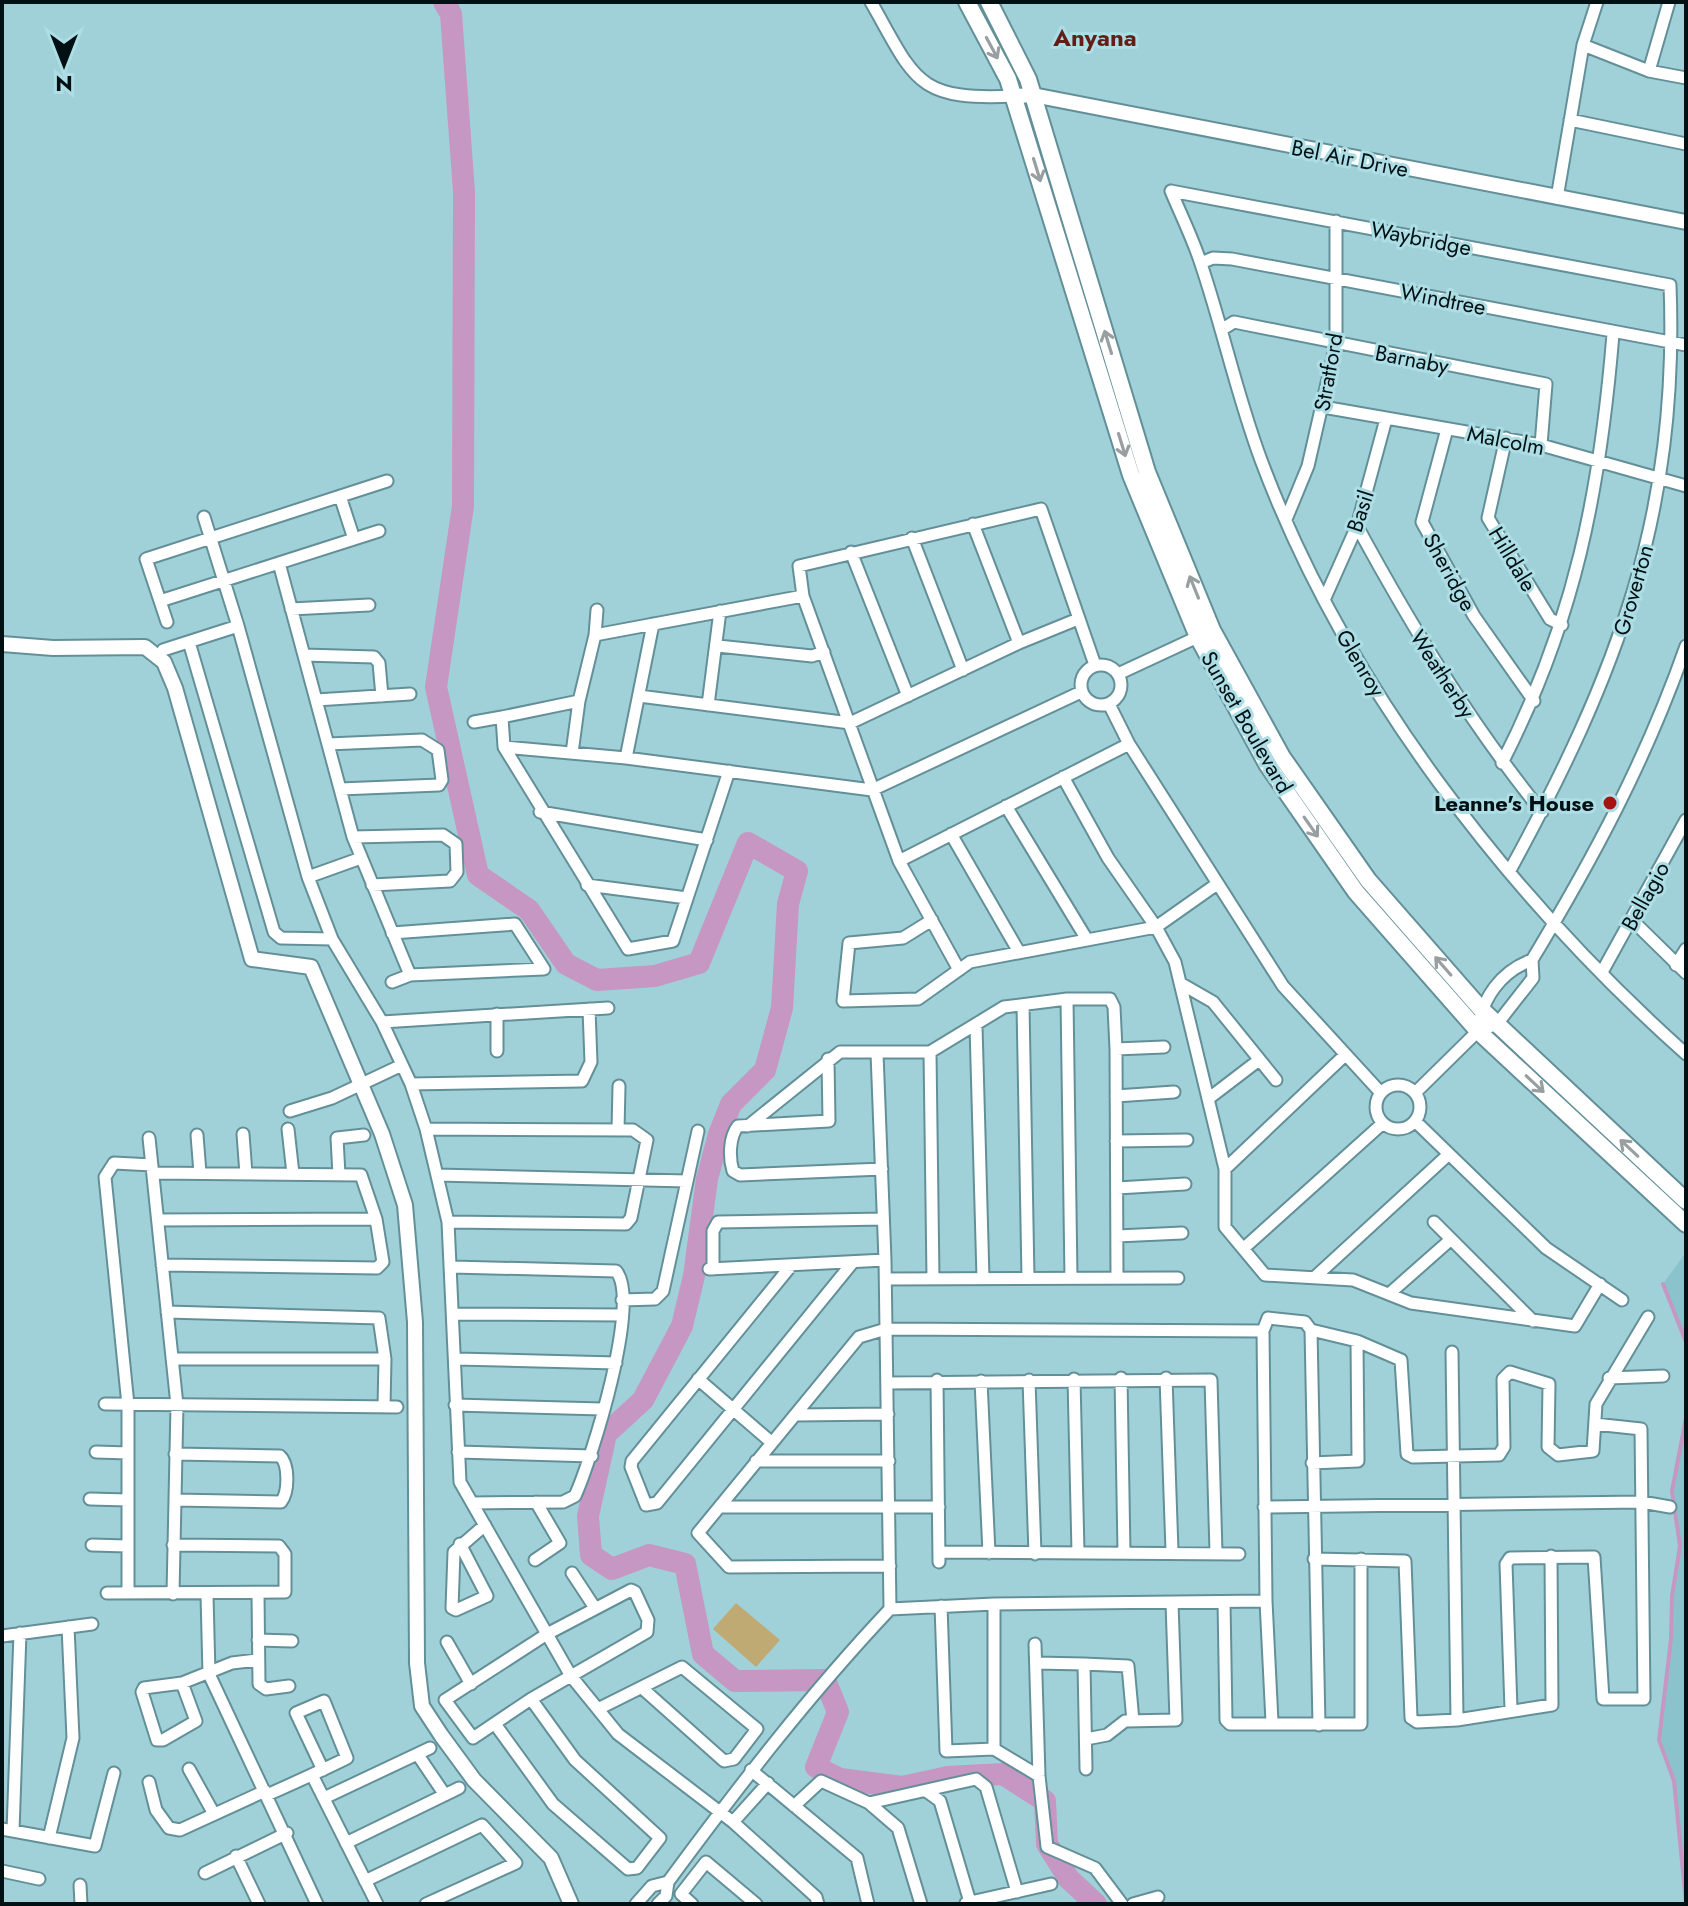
<svg xmlns="http://www.w3.org/2000/svg" width="1688" height="1906" viewBox="0 0 1688 1906" font-family="Jost,sans-serif">
  <style>
    .built { fill: #8bc3cc }
    .green { fill: #c0aa74 }
    .lines { fill: none; stroke-linecap: round; stroke-linejoin: round }
    .stream { stroke: #c697c3; stroke-width: 4 }
    .river { stroke: #c697c3; stroke-width: 22 }
    .minor-casing { stroke: #639098; stroke-width: 15 }
    .tertiary-casing { stroke: #639098; stroke-width: 18 }
    .secondary-casing { stroke: #639098; stroke-width: 20 }
    .minor { stroke: #fff; stroke-width: 11 }
    .tertiary { stroke: #fff; stroke-width: 14 }
    .secondary { stroke: #fff; stroke-width: 16 }
    .oneway { stroke: #999fa1 }
    .poi-dot { fill: #a71312; stroke: #aedee5; stroke-width: 3 }
    .labels { text-anchor: middle; stroke-width: 6; stroke-linejoin: round; paint-order: stroke }
    .street-label { font-size: 22px; fill: #011013; stroke: #aedee5 }
    .poi-label { font-size: 22px; font-weight: bold; fill: #011013; stroke: #aedee5; text-anchor: end }
    .neighbourhood-label { font-size: 24px; font-weight: bold; fill: #621e18; stroke: #aedee5 }
  </style>
  <rect width="100%" height="100%" fill="#a1d1d8"/>
  <path class="built" d="M1686 1252V1342L1663 1284Z
    M1686 1422V1902L1674 1781 1659 1740 1671 1639 1672 1596 1680 1546 1672 1491Z"/>
  <path class="green" d="M736 1603 780 1640 756 1667 713 1629Z"/>
  <g class="lines">
    <path class="stream" d="M1663 1284 1686 1342
      M1686 1418 1672 1491 1680 1546 1672 1596 1671 1639 1659 1740 1674 1781 1686 1902"/>
    <path class="river" d="M444 2 451 14 464 192 463 506 436 687 478 875 529 910 566 964 597 980 655 976 699 963 748 843 797 871 788 904 782 1008 765 1070 731 1104 719 1134 707 1179 694 1276 682 1326 643 1400 606 1434 588 1516 591 1555 612 1569 649 1555 685 1564 703 1654 735 1681 825 1680 838 1712 816 1767 840 1779 902 1787 948 1777 1003 1774 1045 1801 1047 1844 1069 1879 1096 1904"/>
    <g class="minor-casing">
      <path id="minor" d="M871 2C915 79 915 101 1014 96
        M1669 2 1649 71 1686 78
        M1583 45 1649 71
        M1570 120 1686 144
        M1171 191 1670 285C1679 514 1617 675 1509 872
        M1171 191C1181 215 1193 239 1201 264 1223 329 1237 396 1261 460 1345 685 1508 895 1686 1054
        M1557 198 1583 45 1597 2
        M1201 263 1213 258 1232 259 1686 345
        M1221 330 1234 322 1546 384 1541 445
        M1323 407 1541 445 1686 486
        M1447 429 1422 522 1474 616 1534 701
        M1506 438 1488 518 1550 619 1562 625
        M340 496 354 539
        M204 517 238 626 308 877 332 939 382 1022 411 1084 426 1129 448 1222 460 1482 571 1676 618 1734 733 1822 816 1897 818 1904
        M1287 517 1308 466 1336 344V221
        M973 524 1019 643
        M1357 526C1412 627 1470 723 1542 812
        M912 538 963 670
        M851 552 908 696
        M279 563 353 837 410 975
        M1324 600 1357 526 1386 419
        M160 601 379 531
        M291 609 369 605
        M167 622 146 559 387 481
        M595 635 597 610
        M189 642 274 932 281 938 332 939
        M718 646 812 656 824 652
        M163 650 238 626
        M304 655 374 657 379 663 382 696
        M1081 685a20 20 0 1 1 40 0a20 20 0 1 1-40 0Z
        M1118 674 1204 634
        M639 696 850 723 1019 643 1078 619
        M316 700 410 694
        M1109 704 1129 744 1283 986 1381 1093
        M708 705 720 611
        M474 722 502 717
        M328 744 422 740 438 750 442 780 439 785 340 789
        M504 747 626 758 872 790 1081 692
        M572 753 579 701
        M626 758 653 624
        M1502 763C1575 620 1600 492 1613 334
        M729 771 673 941 628 949 504 747 502 717 579 701 595 635 803 596
        M1063 777 1108 858 1156 927 1175 962 1225 1169V1227L1265 1275 1353 1280 1411 1303 1575 1326 1600 1284
        M1006 806 1086 938
        M540 812 707 840
        M951 834 1019 952
        M353 837 443 835 456 844 457 872 450 881 372 885
        M899 861 1129 744
        M308 877 361 858
        M587 885 687 898
        M932 920 903 938 849 943 843 1001 918 999 970 962 1156 927 1217 884
        M1632 920 1686 973
        M392 933 515 924 544 969 410 975 392 982
        M1532 960C1594 857 1646 760 1686 646
        M1676 965 1686 949
        M959 970 899 861 803 596 799 566 1041 509 1095 665
        M1602 972 1686 820
        M1180 983 1213 1002 1276 1080
        M1067 999 1071 1278
        M1023 1005 1028 1278
        M497 1014V1051
        M382 1022 608 1008
        M976 1026 983 1278
        M1478 1031C1481 999 1501 971 1532 960
        M1116 1049 1164 1047
        M930 1052 933 1279
        M828 1059 829 1121 738 1126C729 1137 729 1158 733 1171L740 1175 882 1169
        M411 1084 582 1081 591 1062 589 1009
        M1376 1107a22 22 0 1 1 44 0a22 22 0 1 1-44 0Z
        M1415 1093 1478 1031 1497 1024 1533 978 1532 960
        M1116 1096 1174 1092
        M1208 1099 1259 1060
        M290 1111 332 1098 402 1065
        M1415 1121 1546 1248 1622 1300
        M748 1126 840 1052H930L1004 1007 1067 999H1110L1114 1007 1116 1049 1117 1278
        M288 1129 293 1174
        M426 1129 633 1130 647 1140 631 1218 626 1224 448 1222
        M618 1130 619 1086
        M243 1134 246 1174
        M197 1135 200 1173
        M149 1138 177 1405 173 1594
        M1116 1141 1187 1140
        M1225 1169 1345 1055
        M153 1173 361 1175 376 1219 383 1262 377 1268 162 1265
        M339 1175 337 1138 364 1135
        M437 1175 687 1181
        M1117 1188 1185 1184
        M158 1220 376 1219
        M1434 1222 1533 1321
        M1117 1236 1182 1233
        M1244 1248 1383 1123
        M452 1267 616 1271C642 1300 591 1461 575 1496L563 1502 472 1503
        M790 1267 632 1461 631 1467 646 1505 657 1503 853 1262
        M709 1269 885 1260
        M713 1269V1231L718 1222 883 1219
        M1315 1277 1449 1154
        M886 1279 1178 1278
        M1389 1294 1449 1241
        M622 1300 655 1299 663 1291 698 1131
        M167 1312 379 1318 385 1359 384 1407
        M453 1314 622 1315
        M1311 1330 1357 1341 1401 1360 1407 1454 1413 1457 1499 1455 1504 1447 1503 1379 1510 1372 1549 1384 1548 1447 1558 1455 1593 1451 1596 1404 1648 1317
        M1452 1352 1457 1720
        M172 1359H385
        M456 1359 616 1363
        M1121 1378 1124 1552
        M1166 1378 1172 1551
        M1609 1378 1663 1376
        M698 1379 771 1442
        M1074 1379 1078 1552
        M937 1380 939 1562
        M1029 1380 1035 1554
        M981 1381 989 1553
        M887 1383 1211 1380 1216 1552
        M105 1404 397 1407
        M455 1405 602 1409
        M796 1415 888 1414
        M96 1452 128 1453
        M458 1452 592 1456
        M756 1461H889
        M1312 1463 1358 1461 1357 1341
        M90 1499 128 1500
        M175 1500 281 1502C289 1492 289 1464 280 1456L175 1454
        M720 1507H939
        M1264 1507 1642 1502 1670 1507
        M460 1544 487 1596 456 1610 452 1608 454 1552 485 1525
        M92 1545 127 1546
        M939 1552 1239 1554
        M1314 1559 1405 1561 1411 1718 1417 1722 1457 1720 1552 1705 1551 1556
        M535 1560 560 1543 536 1502
        M890 1566 729 1567 698 1533 859 1337 886 1329 1263 1331
        M572 1573 595 1608
        M631 1590 635 1592 648 1620 647 1632 531 1699 473 1738 445 1700 547 1634Z
        M107 1593 285 1592V1554L279 1546 173 1545
        M128 1593V1405L105 1177 114 1163 152 1165
        M258 1594 259 1684 266 1689 289 1686
        M207 1595 209 1674 317 1904
        M1224 1602 1226 1720 1230 1724H1361V1559
        M994 1604V1749
        M941 1606 946 1751 994 1749 1039 1776
        M890 1609 994 1604 1266 1601
        M2 1636 92 1624
        M258 1640 292 1641
        M447 1642 471 1684
        M1035 1644 1039 1776 1047 1847 1095 1868 1122 1904
        M1036 1663 1084 1664
        M182 1683 196 1721 163 1740H157L142 1692 144 1688 182 1683 232 1663 257 1660
        M598 1709 682 1667 757 1729 734 1759 724 1761 642 1688
        M1511 1709 1506 1564 1510 1558 1594 1557 1603 1699H1644L1641 1429 1595 1424
        M1272 1722 1266 1601 1263 1331 1268 1318 1305 1322 1311 1330 1319 1725
        M495 1724 553 1804 628 1869 637 1868 660 1838 575 1760 531 1699
        M1086 1739 1107 1735 1125 1721 1176 1720 1172 1603
        M418 1755 445 1795
        M189 1769 214 1814
        M1086 1769 1084 1664 1128 1666 1133 1721
        M751 1770 857 1858 868 1904
        M312 1775 377 1904
        M149 1782 156 1810 169 1828 180 1830 265 1791
        M926 1791 940 1801 970 1902
        M267 1795C294 1783 321 1771 347 1758L324 1701 296 1713 323 1770
        M324 1798 430 1748
        M869 1803 976 1779 986 1787 1017 1892
        M794 1806 821 1781 869 1803 898 1828 921 1904
        M733 1822 768 1783
        M2 1829 95 1846 114 1773
        M13 1831 20 1633
        M49 1838 73 1738 68 1627
        M346 1843 459 1788
        M236 1856 259 1904
        M2 1871 39 1879
        M205 1873 287 1833
        M365 1881 482 1825 516 1863 426 1904
        M80 1885 81 1904
        M966 1903 1051 1884
        M636 1904 652 1886 668 1882
        M658 1904 666 1896 668 1882C738 1787 809 1695 890 1609L885 1260 877 1053
        M692 1904 681 1894 706 1862 756 1904
        M1133 1904 1158 1897"/>
    </g>
    <g class="tertiary-casing">
      <path id="tertiary" d="M1014 96 1033 95 1686 222
        M2 644 53 648 145 647 164 662 175 688 252 959 311 967 382 1134 405 1205 415 1322 417 1663 422 1706 441 1735 474 1780 551 1858 571 1904"/>
    </g>
    <g class="secondary-casing">
      <path id="secondary" d="M967 2 1008 79 1131 475 1198 637 1267 764 1356 892 1478 1031 1686 1224
        M989 2 1028 79 1147 472 1212 630 1282 757 1368 880 1480 1008 1686 1201"/>
    </g>
    <use href="#minor" class="minor"/>
    <use href="#tertiary" class="tertiary"/>
    <use href="#secondary" class="secondary"/>
  </g>
  <defs><path id="oneway-shaft" d="M-6 0H5M1.5-3L5.5 0L1.5 3" fill="none" stroke-width="1.6" stroke-linecap="round" stroke-linejoin="round" transform="scale(2)"/></defs>
  <g class="oneway">
    <use href="#oneway-shaft" transform="translate(992 48) rotate(62)"/>
    <use href="#oneway-shaft" transform="translate(1037 170) rotate(73)"/>
    <use href="#oneway-shaft" transform="translate(1108 342) rotate(-107)"/>
    <use href="#oneway-shaft" transform="translate(1122 445) rotate(73)"/>
    <use href="#oneway-shaft" transform="translate(1194 587) rotate(-112)"/>
    <use href="#oneway-shaft" transform="translate(1311 827) rotate(55)"/>
    <use href="#oneway-shaft" transform="translate(1443 966) rotate(-131)"/>
    <use href="#oneway-shaft" transform="translate(1535 1084) rotate(43)"/>
    <use href="#oneway-shaft" transform="translate(1629 1148) rotate(-137)"/>
  </g>
  <circle class="poi-dot" cx="1610" cy="803" r="8"/>
  <g class="labels">
    <g class="street-label">
      <text transform="translate(1350 158) rotate(11)" y="8">Bel Air Drive</text>
      <text transform="translate(1421 238) rotate(11)" y="8">Waybridge</text>
      <text transform="translate(1443 299) rotate(11)" y="8">Windtree</text>
      <text transform="translate(1412 359) rotate(11)" y="8">Barnaby</text>
      <text transform="translate(1328 372) rotate(-80)" y="8">Stratford</text>
      <text transform="translate(1506 440) rotate(11)" y="8">Malcolm</text>
      <text transform="translate(1360 511) rotate(-72)" y="8">Basil</text>
      <text transform="translate(1513 559) rotate(59)" y="8">Hilldale</text>
      <text transform="translate(1450 572) rotate(61)" y="8">Sheridge</text>
      <text transform="translate(1633 590) rotate(-74)" y="8">Groverton</text>
      <text transform="translate(1361 663) rotate(59)" y="8">Glenroy</text>
      <text transform="translate(1443 674) rotate(57)" y="8">Weatherby</text>
      <text transform="translate(1247 722) rotate(60)" y="8">Sunset Boulevard</text>
      <text transform="translate(1645 896) rotate(-61)" y="8">Bellagio</text>
    </g>
    <g class="poi-label">
      <text x="1594" y="811">Leanne's House</text>
    </g>
    <g class="neighbourhood-label">
      <text x="1095" y="46">Anyana</text>
    </g>
  </g>
  <rect width="1688" height="1906" fill="none" stroke="#011013" stroke-width="8"/>
  <g transform="translate(64 64) rotate(180)" stroke="#aedee5" stroke-width="6" paint-order="stroke">
  <path d="M0-6L14 30L0 20L-14 30Z" fill="#011013"/>
  <text y="-12" font-size="22" font-weight="bold" text-anchor="middle" fill="#011013">N</text>
  </g>
</svg>
